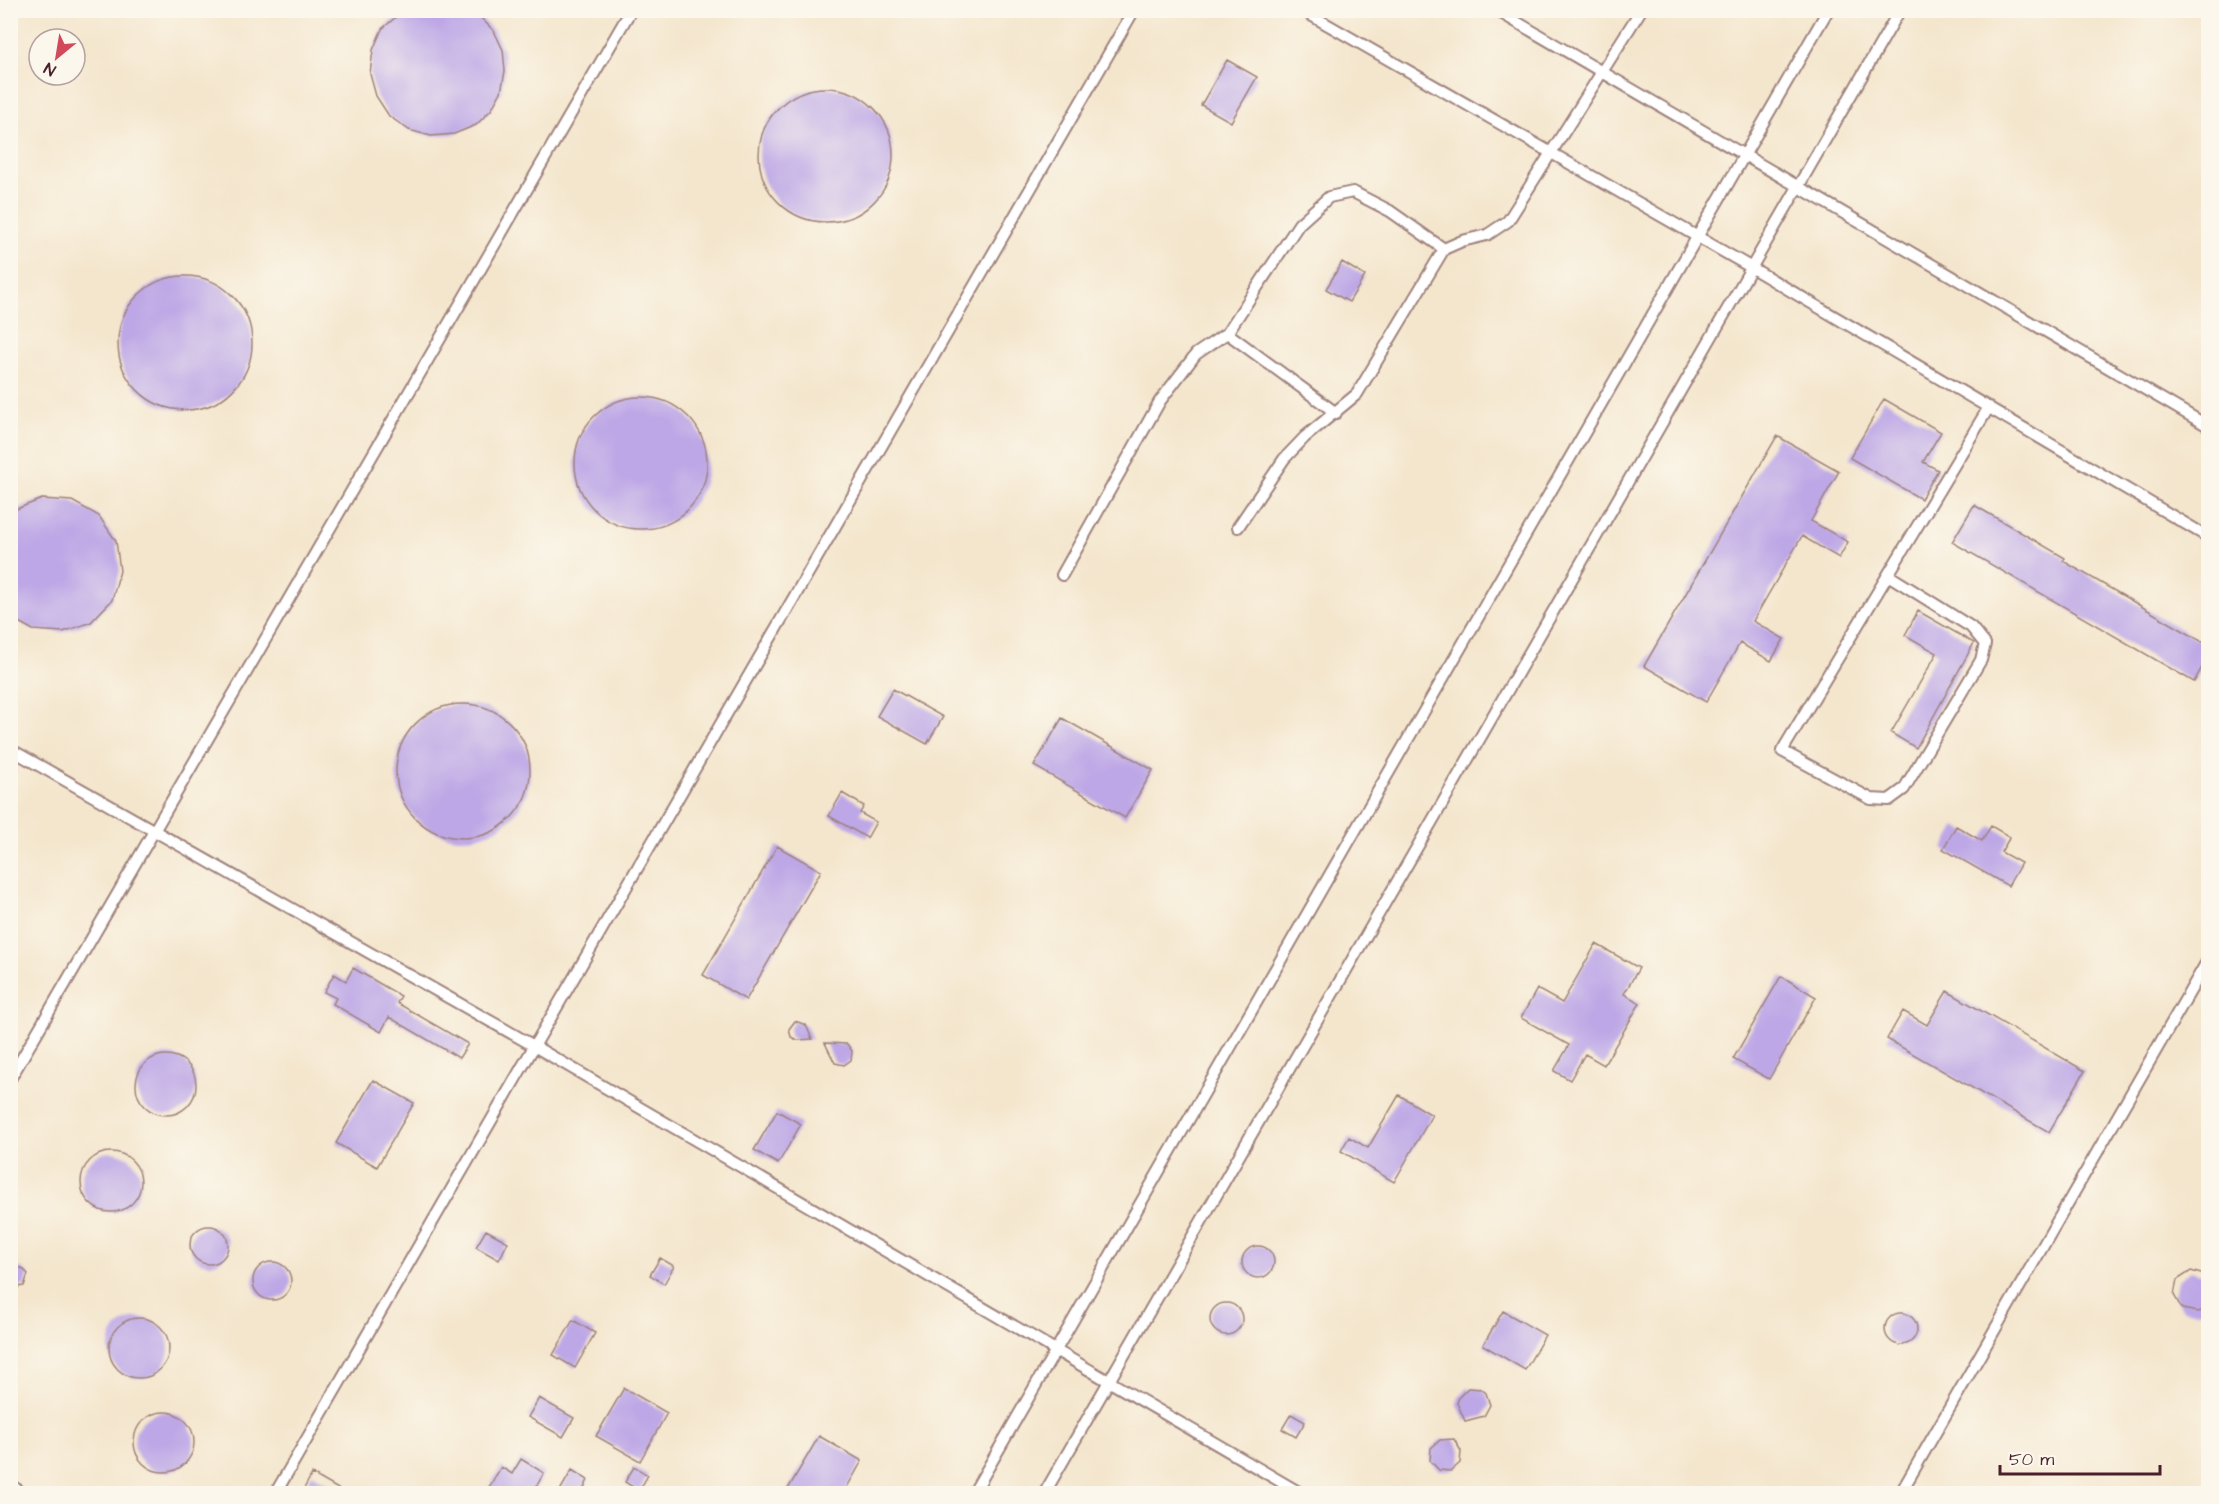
<svg xmlns="http://www.w3.org/2000/svg" width="2219" height="1504" viewBox="0 0 2219 1504" font-family="'Architects Daughter',sans-serif">
  <style>
    .building { fill: #bda7e6 }
    .lines { fill: none; stroke-linecap: round; stroke-linejoin: round }
    .lane-casing { stroke: #9f827c; stroke-width: 14 }
    .lane { stroke: #fff; stroke-width: 10 }
  </style>
  <rect width="100%" height="100%" fill="#fbf7ec"/>
  <filter id="ink" filterUnits="userSpaceOnUse"><feTurbulence type="fractalNoise" baseFrequency=".0167" numOctaves="2"/><feDisplacementMap in="SourceGraphic" scale="12" xChannelSelector="R" yChannelSelector="G"/><feConvolveMatrix kernelMatrix="1 2 1 2 8 2 1 2 1" color-interpolation-filters="sRGB"/></filter>
  <filter id="wash" filterUnits="userSpaceOnUse"><feTurbulence type="fractalNoise" baseFrequency=".008" numOctaves="4" result="noise"/><feDisplacementMap in="SourceGraphic" scale="24" xChannelSelector="R" yChannelSelector="G"/><feGaussianBlur stdDeviation="1.35" result="paint"/><feColorMatrix in="noise" values="0 0 0 0 0 0 0 0 0 0 0 0 0 0 0 0 0 1.4 0 .05"/><feComposite in="paint" operator="in"/></filter>
  <g filter="url(#wash)">
    <rect width="100%" height="100%" fill="#f4e6cd"/>
    <g id="blocks">
      <path class="building" d="M404 10H470L479 16 494 31 503 50 505 71 501 92 491 110 476 125 454 134 431 136 409 130 389 116 376 96 370 74 373 50 382 29Z
        M1227 60 1257 77 1231 122 1201 105Z
        M759 155a67 67 0 1 1 134 0a67 67 0 1 1-134 0Z
        M1342 262 1365 276 1349 302 1326 289Z
        M118 343a67 67 0 1 1 134 0a67 67 0 1 1-134 0Z
        M575 463a66 66 0 1 1 132 0a66 66 0 1 1-132 0Z
        M1884 399 1941 432 1923 462 1938 470 1921 499 1850 458Z
        M1777 436 1839 471 1811 521 1848 542 1839 558 1802 536 1753 621 1784 639 1771 661 1740 643 1706 702 1644 666Z
        M42 499 72 501 99 516 116 541 120 571 112 600 91 622 63 632 33 630 10 617V514L14 510Z
        M1974 505 2065 558 2063 561 2208 645V656L2194 682 1952 542Z
        M1918 611 1974 643 1916 748 1891 733 1937 653 1905 635Z
        M893 689 943 717 927 744 877 716Z
        M396 771a67 67 0 1 1 134 0a67 67 0 1 1-134 0Z
        M1062 718 1153 770 1125 818 1034 766Z
        M842 793 864 806 860 813 876 822 867 838 829 816Z
        M1956 826 1982 841 1991 826 2010 837 2001 852 2021 863 2008 886 1943 849Z
        M777 846 821 871 746 1000 703 975Z
        M1596 944 1639 968 1624 994 1640 1003 1604 1065 1585 1054 1570 1080 1554 1071 1569 1045 1521 1018 1537 989 1562 1003Z
        M353 968 401 996 397 1003 468 1044 459 1058 389 1017 381 1032 333 1004 336 998 324 992 334 974 346 981Z
        M1781 976 1816 997 1769 1079 1733 1059Z
        M1947 991 2085 1071 2049 1132 1887 1039 1903 1011 1927 1025Z
        M795 1021 806 1025 812 1039 797 1040 791 1037 789 1029Z
        M825 1043 847 1044 852 1051 851 1060 844 1065 835 1063Z
        M136 1085a30 30 0 1 1 60 0a30 30 0 1 1-60 0Z
        M373 1080 414 1103 377 1167 336 1143Z
        M1399 1095 1432 1115 1394 1182 1341 1151 1349 1137 1368 1148Z
        M777 1111 801 1124 778 1164 754 1150Z
        M81 1182a30 30 0 1 1 60 0a30 30 0 1 1-60 0Z
        M190 1245a19 19 0 1 1 38 0a19 19 0 1 1-38 0Z
        M486 1230 508 1242 499 1260 476 1247Z
        M1242 1262a16 16 0 1 1 32 0a16 16 0 1 1-32 0Z
        M660 1258 674 1266 664 1284 650 1275Z
        M253 1281a19 19 0 1 1 38 0a19 19 0 1 1-38 0Z
        M10 1267 22 1268 28 1274 24 1286 10 1288Z
        M2191 1271 2208 1276V1309L2198 1312 2182 1309 2174 1295 2177 1280Z
        M1210 1319a16 16 0 1 1 32 0a16 16 0 1 1-32 0Z
        M1503 1311 1545 1335 1525 1370 1483 1345Z
        M1885 1329a16 16 0 1 1 32 0a16 16 0 1 1-32 0Z
        M109 1348a30 30 0 1 1 60 0a30 30 0 1 1-60 0Z
        M573 1320 595 1333 575 1368 553 1355Z
        M624 1388 667 1413 640 1461 596 1436Z
        M1468 1388 1481 1389 1486 1393 1490 1405 1484 1416 1465 1421 1457 1403 1459 1397Z
        M539 1398 574 1418 563 1437 528 1417Z
        M134 1442a30 30 0 1 1 60 0a30 30 0 1 1-60 0Z
        M1291 1414 1305 1422 1296 1437 1282 1429Z
        M819 1436 862 1461 843 1494H785Z
        M1454 1439 1461 1451 1460 1463 1451 1471 1439 1470 1430 1461 1431 1448 1440 1440Z
        M521 1459 544 1473 532 1494H485L501 1467 512 1474Z
        M634 1467 648 1475 639 1491 625 1482Z
        M572 1470 588 1480 581 1494H558Z
        M312 1474 347 1494H301Z"/>
    </g>
  </g>
  <g filter="url(#ink)">
    <use href="#blocks" fill-opacity="0" stroke="#9f827c" stroke-width="1.5"/>
    <g class="lines">
      <g class="lane-casing">
        <path id="lane" d="M1302 10 1752 268 2208 537
          M1496 10 2208 426
          M1227 333 1336 413
          M1238 527 1284 459 1305 437 1357 394 1444 249 1462 241 1487 235 1508 221 1641 10
          M1062 575 1160 401 1196 354 1227 333 1299 224 1329 197 1353 192 1390 211 1444 249
          M1888 575 1971 627 1985 644 1981 660 1904 789 1889 800 1871 799 1782 751 1989 407
          M10 749 534 1046 1302 1494
          M10 1079 631 10
          M10 1485 24 1494
          M275 1494 1134 10
          M973 1494 1828 10
          M1044 1494 1900 10
          M1900 1494 2208 960"/>
      </g>
      <use href="#lane" class="lane"/>
    </g>
  </g>
  <rect width="2219" height="1504" fill="none" stroke="#fbf7ec" stroke-width="36"/>
  <g transform="translate(57 57) rotate(210)"><circle r="28" fill="#fbf7ec" stroke="#b4a19f" stroke-width="1.5"/>
  <path d="M0-4.5L10 22L0 15L-10 22Z" fill="#d1495b"/>
  <text y="-9" font-size="16" font-weight="bold" text-anchor="middle" fill="#4a1f2b">N</text>
  </g>
  <path d="M2000 1465v9h160v-9" fill="none" stroke="#4a1f2b" stroke-width="3"/>
  <text x="2009" y="1465" font-size="18" fill="#4a1f2b" stroke="#fbf7ec" stroke-width="4.5" paint-order="stroke">50 m</text>
</svg>
